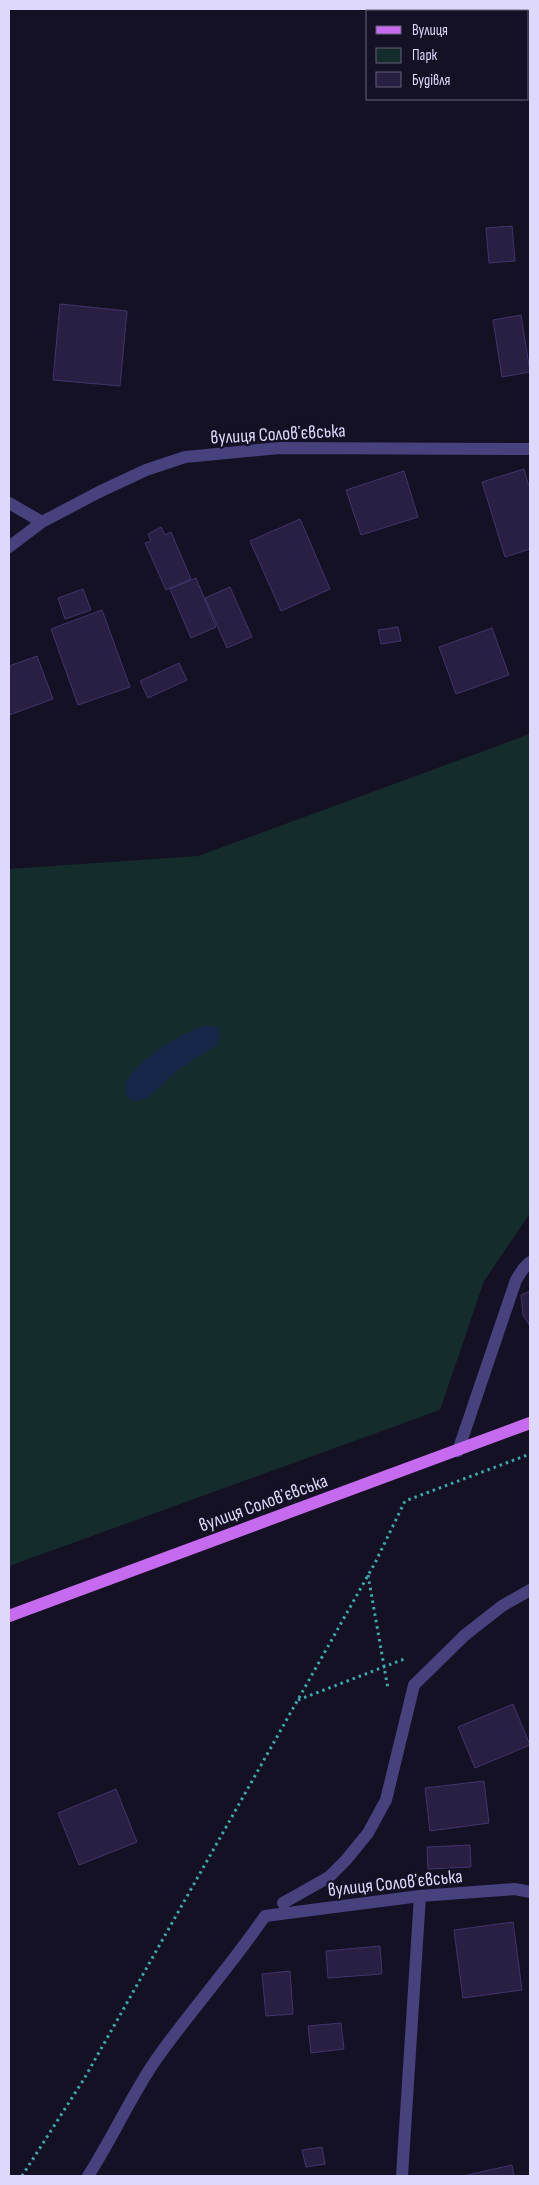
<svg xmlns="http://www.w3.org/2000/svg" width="539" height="2185" viewBox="0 0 539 2185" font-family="'Sofia Sans Condensed',sans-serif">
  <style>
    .green { fill: #152c2d }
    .water { fill: #162749 }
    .building { fill: #281f42; stroke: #42346c }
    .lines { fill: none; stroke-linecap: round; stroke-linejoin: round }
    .path { stroke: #3caaaa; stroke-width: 3; stroke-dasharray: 2.5 4; stroke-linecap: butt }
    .minor { stroke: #47417d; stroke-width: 12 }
    .major { stroke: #c66bef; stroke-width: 12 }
    .labels { text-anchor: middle; stroke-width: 4.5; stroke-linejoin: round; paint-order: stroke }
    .street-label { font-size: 19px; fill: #ded8fb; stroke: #151124 }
  </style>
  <rect width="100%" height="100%" fill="#151124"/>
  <path class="green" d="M530 734V1213L484 1281 440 1410 9 1566V869L198 856Z"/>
  <path class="water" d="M205 1026H214L219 1030 220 1039 215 1046 178 1070 147 1098 135 1101 127 1097 125 1083C138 1061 179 1033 205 1026Z"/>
  <path class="building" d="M512 226 515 261 489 263 486 228Z
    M60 304 127 311 120 386 53 380Z
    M521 315 530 372 502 377 493 320Z
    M524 469 528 484 530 483V549L505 557 482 482Z
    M404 471 418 517 361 535 346 490Z
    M300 519 330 589 281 611 250 541Z
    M161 527 165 535 171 532 191 579 166 590 145 543 151 541 148 534Z
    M196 578 216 627 191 638 170 589Z
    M230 587 252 637 227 648 205 598Z
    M83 589 91 610 65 619 58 598Z
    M102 610 130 687 78 705 51 629Z
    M398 627 401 641 381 644 378 630Z
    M492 628 509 675 456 694 439 647Z
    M37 656 53 699 9 715V666Z
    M179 663 187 680 148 698 140 681Z
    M530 1291V1326L523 1315 521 1295Z
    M513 1704 530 1745 475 1768 458 1727Z
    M484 1781 489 1823 430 1831 425 1788Z
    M116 1789 137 1842 79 1865 58 1813Z
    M470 1845 471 1867 428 1869 427 1847Z
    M513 1922 522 1990 463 1998 454 1930Z
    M380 1946 382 1974 328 1978 326 1951Z
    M290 1971 293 2014 266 2016 262 1974Z
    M341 2023 344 2049 311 2053 308 2026Z
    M322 2147 325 2164 306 2167 302 2150Z
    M512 2165 514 2176H463Z"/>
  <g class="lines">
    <path class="path" d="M368 1575 388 1689
      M298 1700 407 1658
      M22 2176 84 2079 375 1563 405 1501 530 1454"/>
    <path class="minor" d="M9 503 42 522
      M9 547 42 522 99 492 146 470 185 457 279 448 530 449
      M458 1451 516 1280 523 1269 530 1262
      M283 1903 329 1877 346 1860 368 1833 386 1800 414 1685 465 1635 502 1606 530 1590
      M88 2176C112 2139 130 2098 155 2061 190 2011 231 1966 265 1916L420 1896 515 1889 530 1892
      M402 2176 420 1896"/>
    <path class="major" d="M9 1616 530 1423"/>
  </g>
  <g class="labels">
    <g class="street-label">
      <text transform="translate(278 433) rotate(-3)" y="7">вулиця Соловʼєвська</text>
      <text transform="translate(263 1502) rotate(-20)" y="7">вулиця Соловʼєвська</text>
      <text transform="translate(395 1882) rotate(-6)" y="7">вулиця Соловʼєвська</text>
    </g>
  </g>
  <rect width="539" height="2185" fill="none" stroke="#ded8fb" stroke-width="20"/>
  <rect x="366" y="10" width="162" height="90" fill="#151124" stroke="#65617a"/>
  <rect x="376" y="26" width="25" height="8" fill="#c66bef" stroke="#65617a"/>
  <text x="412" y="35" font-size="15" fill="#ded8fb">Вулиця</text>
  <rect x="376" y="48" width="25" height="15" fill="#152c2d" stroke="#65617a"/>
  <text x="412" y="60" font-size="15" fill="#ded8fb">Парк</text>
  <rect x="376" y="72" width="25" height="15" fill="#281f42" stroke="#65617a"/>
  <text x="412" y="85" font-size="15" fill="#ded8fb">Будівля</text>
</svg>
